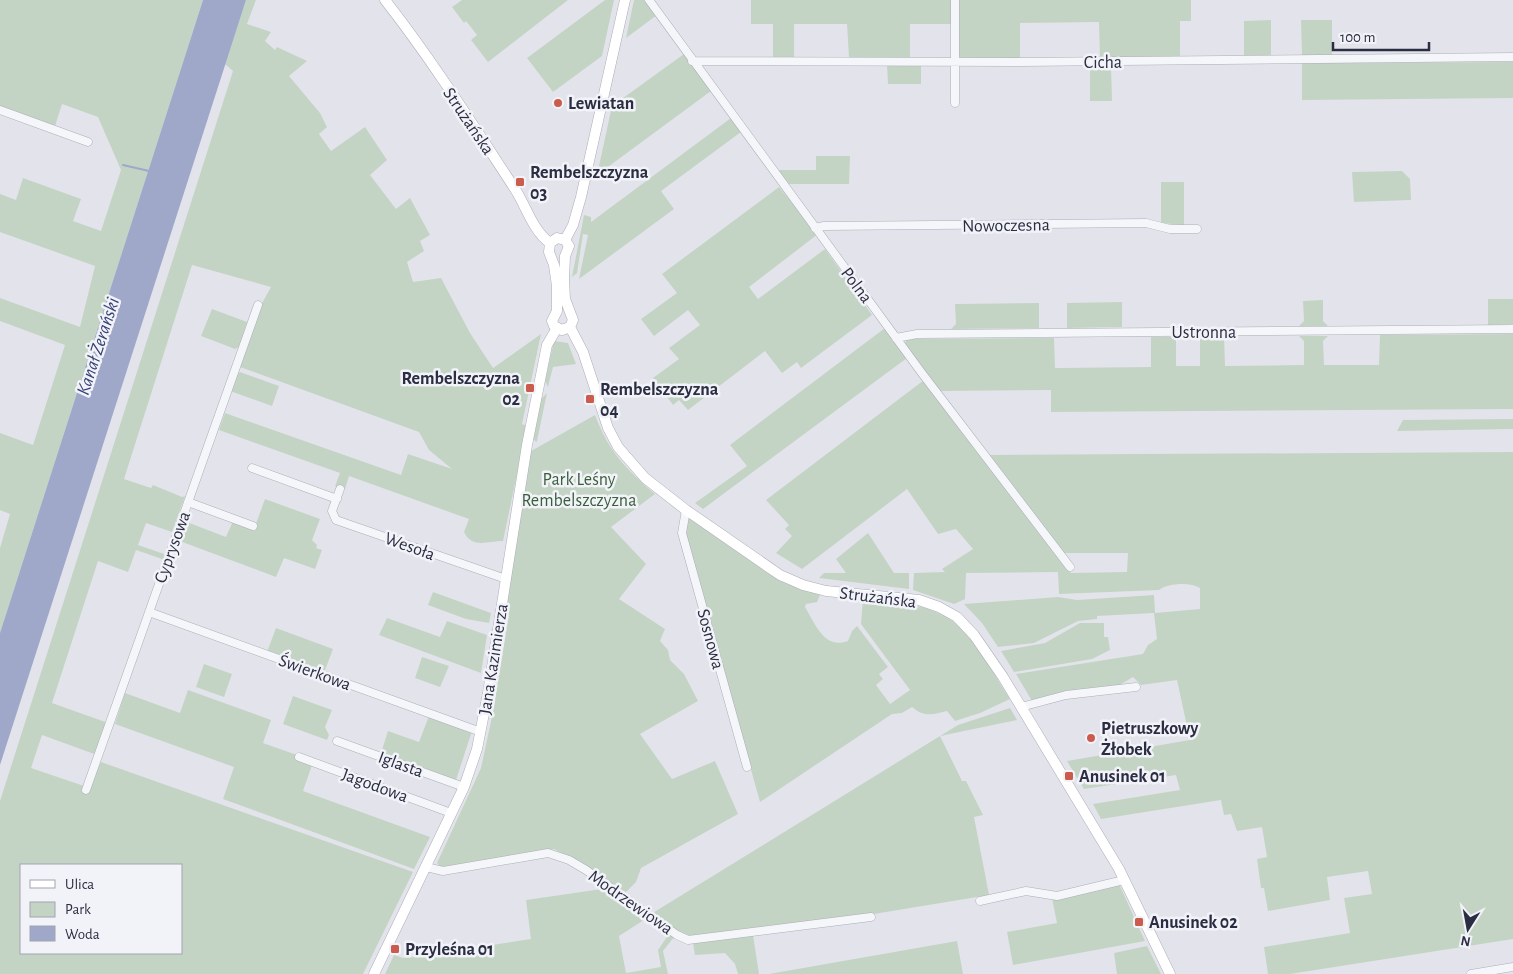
<svg xmlns="http://www.w3.org/2000/svg" width="1513" height="974" viewBox="0 0 1513 974" font-family="'Alegreya Sans',sans-serif">
  <style>
    .green { fill: #c4d4c4; fill-rule: evenodd }
    .water { fill: #9fa8c9 }
    .lines { fill: none; stroke-linecap: round; stroke-linejoin: round }
    .stream { stroke: #9fa8c9; stroke-width: 2 }
    .minor-casing { stroke: #acadb8; stroke-width: 9 }
    .secondary-casing { stroke: #acadb8; stroke-width: 11 }
    .minor { stroke: #f5f6f9; stroke-width: 8 }
    .secondary { stroke: #fff; stroke-width: 10 }
    .poi-dot { fill: #cb5b4c; stroke: #f2f3f8; stroke-width: 2 }
    .labels { text-anchor: middle; stroke-width: 5; stroke-linejoin: round; paint-order: stroke }
    .street-label { font-size: 18px; fill: #2b2d42; stroke: #f2f3f8 }
    .poi-label { font-size: 18px; font-weight: bold; fill: #2b2d42; stroke: #f2f3f8; text-anchor: start }
    .park-label { font-size: 18px; fill: #385e3c; stroke: #f2f3f8 }
    .water-label { font-size: 19px; font-style: italic; fill: #364175; stroke: #f2f3f8 }
  </style>
  <rect width="100%" height="100%" fill="#e3e4eb"/>
  <path class="green" d="M0 0H203L0 633V548L10 514 0 510V433L33 445 65 345 0 321V298L80 327 95 266 0 232V194L16 200 23 178 81 199 73 221 101 231 121 170 98 117 62 104 55 126 0 107Z
    M246 0H256L247 24 271 32 265 41 275 50 277 47 307 61 289 76 320 113 327 127 319 134 331 151 365 127 387 160 370 175 396 209 410 198 430 235 420 241 424 251 407 262 413 282 441 278 470 333 493 368 541 334 522 424 527 426 503 541C488 541 472 549 464 532L469 519 349 476 345 489 335 486 340 473 219 430 225 413 401 475 408 454 452 469 429 450 419 432 240 367 261 305 271 287 192 265 124 479 151 488 153 485 182 497 185 496 172 532 146 523 138 545 167 555 165 560 136 550 128 572 98 561 52 703 108 723 97 755 42 735 31 768 90 788 101 762 413 872 363 974H0V801L233 71 225 64ZM21 865H181V953H21Z
    M462 0H568L488 62 471 40 477 35 466 21 464 23 452 7Z
    M605 0H614L602 56 553 92 527 58Z
    M634 0H647L657 15 626 38Z
    M751 0H952V24H910V58H849L847 24H794V58H773V24H751Z
    M957 0H1191V21H1180V58L1100 59 1099 22 1020 23V59L963 60 959 56Z
    M1271 20V56H1244V21Z
    M1301 20H1332V55H1302Z
    M684 54 711 91 597 175 612 106Z
    M1513 62V98L1302 100V63Z
    M921 63V84H888L887 64Z
    M1111 65 1112 101H1090V66Z
    M731 118 741 132 661 191 674 209 579 279 588 235 583 234 577 273 572 277 584 215 591 217V222Z
    M816 156H850L849 184H789L777 170H816Z
    M1402 171 1410 179 1411 200 1354 202 1352 172Z
    M1161 182H1184V225L1161 223Z
    M779 187 818 234 749 287 758 299 825 249 872 315 801 368 797 362 782 373 765 351 688 410 679 400 673 405 653 378 679 359 669 348 700 325 688 310 654 336 641 319 677 293 662 274Z
    M1488 299H1513V324L1488 325Z
    M1323 300V321L1328 326H1299L1304 321 1303 301Z
    M1122 302V327L1067 328V303Z
    M1039 303V328L951 329 956 324 955 304Z
    M212 309 247 322 239 347 235 349 201 336Z
    M885 328 907 358 703 509 695 503 747 466 730 445Z
    M1513 334V409L1051 412V390L940 391 905 343 907 339 1054 338 1055 368 1151 367V337H1176V366H1200V336H1224L1225 366 1304 365V341L1299 336H1328L1323 341 1324 365H1379L1380 335Z
    M554 341 568 343 576 364 553 367 548 387 545 381Z
    M240 372 279 386 272 406 230 391 235 377Z
    M924 380 1071 573 1127 572 1128 553H1063L984 455 1513 452V939L1290 974H1268L1264 947 1350 933 1344 898 1372 894 1368 871 1327 877 1330 900 1268 911 1264 888H1261L1257 859 1267 857 1262 827 1237 831 1231 814 1224 815 1221 800 1101 819 1093 804 1180 790 1176 775 1084 789 1067 761 1190 740 1177 680 1141 685 1133 677 1118 686 1032 701 1016 674 1143 654 1148 645 1157 639 1154 613 1097 616V619L1078 621 1034 643 998 647 982 623 964 604 1058 597 1077 600 1154 595 1155 613 1200 609V588C1190 582 1169 583 1159 590L1059 594 1058 572 966 573 965 599 954 604 913 590 914 573 945 572 942 569 973 549 956 529 938 534 907 489 802 569 776 553 792 536 785 529 789 525 766 500Z
    M547 393 537 441 536 442 533 438 541 399Z
    M595 415C609 452 626 469 655 494L611 527 646 564 619 599 665 629 660 641 668 650 670 660 684 674 698 701 640 734 672 779 715 761 738 814 641 868 636 882 624 894 587 867 554 849 441 868 437 863 481 768 493 712 509 615 504 612 531 451Z
    M1513 419V429L1397 431 1403 420Z
    M265 499 320 519 312 540 317 545 316 548 322 550 315 569 284 558 276 577 177 540 184 521 226 537 233 521 254 529Z
    M689 517 780 581 820 595 817 602 806 604 805 607C815 623 824 650 848 641L852 631 857 626 888 667 879 674 883 679 876 685 890 704 910 690 861 624 863 599C891 601 921 603 946 617 973 632 993 674 1010 699L980 713 955 721 947 711C932 715 924 717 912 707L902 713 892 714 760 802 685 532Z
    M868 533 894 573H909V589L819 578 824 573H846L836 559Z
    M433 592 491 613 489 623 466 619 428 605Z
    M387 618 440 637 447 621 487 635 481 673 379 635Z
    M1080 623H1104V637H1108L1110 650 1092 659 1014 672 1001 651 1045 643Z
    M276 628 333 649 324 673 267 652Z
    M422 657 449 666 440 687 415 678Z
    M204 664 232 674 224 697 196 687Z
    M188 690 271 720 263 743 297 755 312 765 303 791 430 837 414 869 223 799 234 767 115 724 125 693 180 713Z
    M293 696 332 710 325 727 329 735 327 740 283 724Z
    M1010 708 1017 720 940 736 962 781H966L983 815 974 817 989 895 874 914 685 938 651 914 940 736 958 725Z
    M429 716 472 731 456 780 381 753 388 731 419 742Z
    M1119 884 1145 941 1013 965 1007 932 1057 923 1052 898Z
    M609 888 647 918 619 936 626 973 661 967 658 950 669 934 674 937 663 951 668 974H385L394 955 403 958 413 957 531 939 526 900Z
    M753 935 759 974H738L735 964 725 953 695 955 693 943Z
    M957 941 963 974H769Z
    M1147 946 1161 974H1117L1114 953Z"/>
  <path class="water" d="M203 0H246L0 765V633Z"/>
  <g class="lines">
    <path class="stream" d="M123 165 149 171"/>
    <g class="minor-casing">
      <path id="minor" d="M649 0 921 372 1070 567
        M955 0V103
        M692 61 1021 62 1513 57
        M0 110 88 142
        M815 228 824 226 1146 223 1170 229H1197
        M896 338 917 334 1513 329
        M252 468 337 499
        M340 489 332 511 336 520 506 579
        M188 502 253 526
        M686 510 682 533 747 767
        M149 612 481 732
        M1021 707 1066 695 1136 687
        M337 741 464 787
        M299 757 451 813
        M86 790 258 305
        M426 867 443 871 548 853 569 860 586 870 677 935 688 940 871 917
        M980 901 1026 891 1057 896 1124 880
        M1471 974 1513 967"/>
    </g>
    <g class="secondary-casing">
      <path id="secondary" d="M385 0C432 60 473 125 515 189 526 206 533 231 550 243
        M557 238 565 240 569 246 565 256 564 280 565 299 573 320 570 327 562 330 554 326 552 321 557 311V286L554 265 549 252 550 243Z
        M565 240 573 225 581 197 625 0
        M570 327 583 352 608 428 618 447 645 478 686 510 780 575 803 585 826 591 919 600 939 607 957 617 974 635 1003 677 1119 869 1170 974
        M374 974 464 787 477 749 488 693 527 445 547 345 557 328"/>
    </g>
    <use href="#minor" class="minor"/>
    <use href="#secondary" class="secondary"/>
  </g>
  <g class="poi-dot">
    <circle cx="558" cy="103" r="5"/>
    <rect x="515" y="177" width="10" height="10" rx="2.5"/>
    <rect x="525" y="383" width="10" height="10" rx="2.5"/>
    <rect x="585" y="394" width="10" height="10" rx="2.5"/>
    <circle cx="1091" cy="738" r="5"/>
    <rect x="1064" y="771" width="10" height="10" rx="2.5"/>
    <rect x="1134" y="917" width="10" height="10" rx="2.5"/>
    <rect x="390" y="944" width="10" height="10" rx="2.5"/>
  </g>
  <g class="labels">
    <g class="street-label">
      <text x="1103" y="68">Cicha</text>
      <text transform="translate(469 121) rotate(56)" y="6">Strużańska</text>
      <text transform="translate(1006 225) rotate(-1)" y="6">Nowoczesna</text>
      <text transform="translate(857 285) rotate(53)" y="6">Polna</text>
      <text x="1204" y="338">Ustronna</text>
      <text transform="translate(410 546) rotate(20)" y="6">Wesoła</text>
      <text transform="translate(172 547) rotate(-70)" y="6">Cyprysowa</text>
      <text transform="translate(878 597) rotate(7)" y="6">Strużańska</text>
      <text transform="translate(711 639) rotate(75)" y="6">Sosnowa</text>
      <text transform="translate(493 659) rotate(-81)" y="6">Jana Kazimierza</text>
      <text transform="translate(315 672) rotate(20)" y="6">Świerkowa</text>
      <text transform="translate(401 764) rotate(20)" y="6">Iglasta</text>
      <text transform="translate(375 785) rotate(20)" y="6">Jagodowa</text>
      <text transform="translate(631 902) rotate(35)" y="6">Modrzewiowa</text>
    </g>
    <g class="poi-label">
      <text x="568" y="109">Lewiatan</text>
      <text x="530" y="178">Rembelszczyzna<tspan x="530" dy="21">03</tspan></text>
      <text x="520" y="384" text-anchor="end">Rembelszczyzna<tspan x="520" dy="21">02</tspan></text>
      <text x="600" y="395">Rembelszczyzna<tspan x="600" dy="21">04</tspan></text>
      <text x="1101" y="734">Pietruszkowy<tspan x="1101" dy="21">Żłobek</tspan></text>
      <text x="1079" y="782">Anusinek 01</text>
      <text x="1149" y="928">Anusinek 02</text>
      <text x="405" y="955">Przyleśna 01</text>
    </g>
    <g class="park-label">
      <text x="579" y="485">Park Leśny<tspan x="579" dy="21">Rembelszczyzna</tspan></text>
    </g>
    <g class="water-label">
      <text transform="translate(97 346) rotate(-72)" y="7">Kanał Żerański</text>
    </g>
  </g>
  <rect x="20" y="864" width="162" height="90" fill="#f2f3f8" stroke="#a2a4af"/>
  <rect x="30" y="880" width="25" height="8" fill="#ffffff" stroke="#a2a4af"/>
  <text x="65" y="889" font-size="15" fill="#2b2d42">Ulica</text>
  <rect x="30" y="902" width="25" height="15" fill="#c4d4c4" stroke="#a2a4af"/>
  <text x="65" y="914" font-size="15" fill="#2b2d42">Park</text>
  <rect x="30" y="926" width="25" height="15" fill="#9fa8c9" stroke="#a2a4af"/>
  <text x="65" y="939" font-size="15" fill="#2b2d42">Woda</text>
  <g transform="translate(1468 929) rotate(191)" stroke="#f2f3f8" stroke-width="4" paint-order="stroke">
  <path d="M0-4L9 19L0 12L-9 19Z" fill="#2b2d42"/>
  <text y="-8" font-size="14" font-weight="bold" text-anchor="middle" fill="#2b2d42">N</text>
  </g>
  <path d="M1333 42v8h96v-8" fill="none" stroke="#2b2d42" stroke-width="2.5"/>
  <text x="1340" y="42" font-size="15" fill="#2b2d42" stroke="#f2f3f8" stroke-width="4" paint-order="stroke">100 m</text>
</svg>
